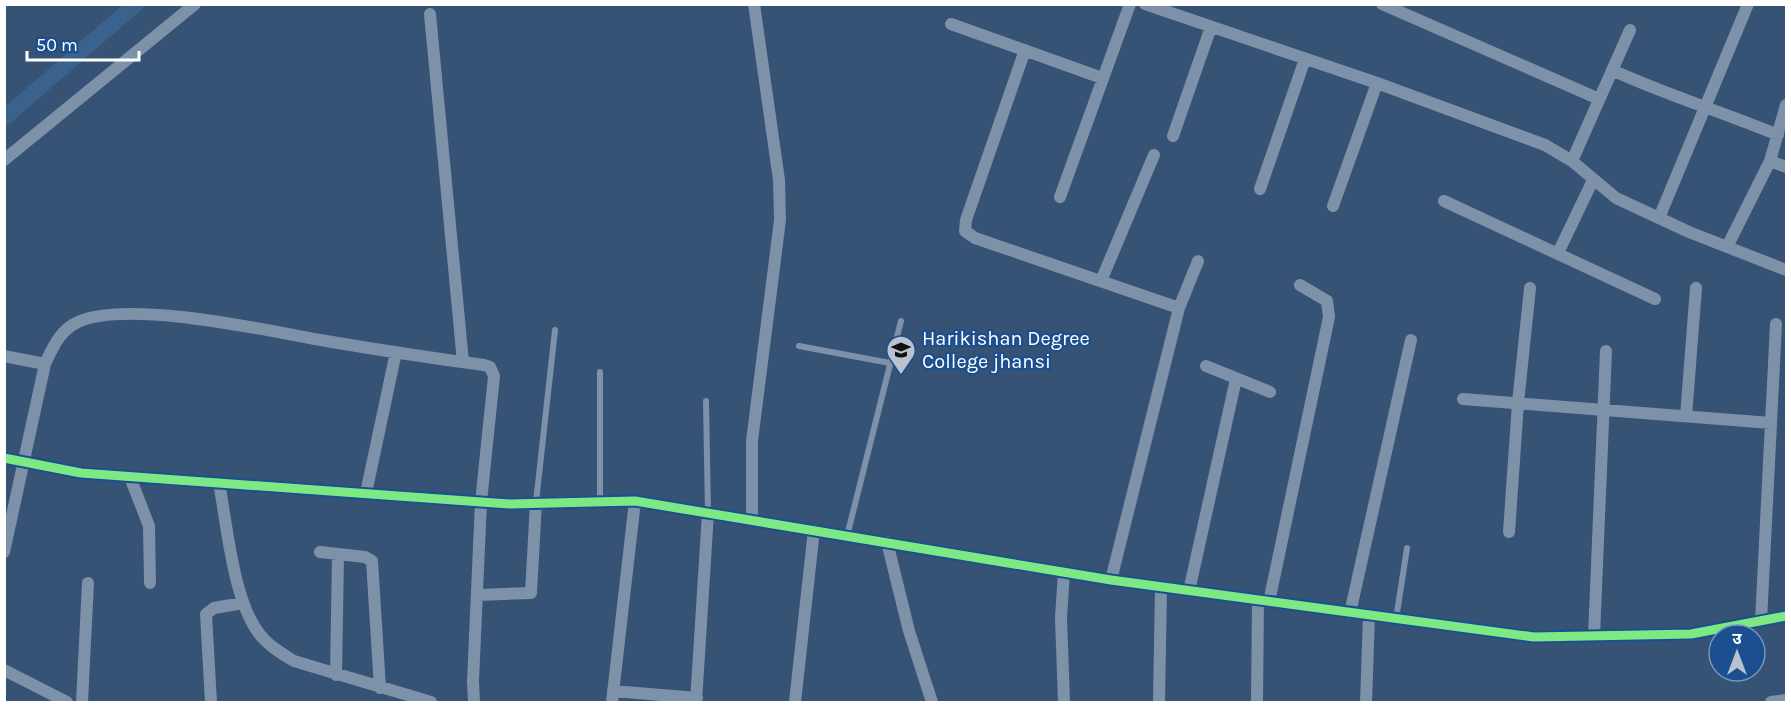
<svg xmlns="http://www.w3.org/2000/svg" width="1791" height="707" viewBox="0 0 1791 707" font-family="Karla,'Noto Sans Devanagari',sans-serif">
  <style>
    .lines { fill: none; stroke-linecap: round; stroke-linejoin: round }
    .canal { stroke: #3b618d; stroke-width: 16 }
    .service { stroke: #7d92a8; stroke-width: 6 }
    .minor { stroke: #7d92a8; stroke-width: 12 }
    .cycleway-casing { stroke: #1b4f8f; stroke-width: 13 }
    .cycleway { stroke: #7ce984; stroke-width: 9 }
    .labels { text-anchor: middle; stroke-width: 4.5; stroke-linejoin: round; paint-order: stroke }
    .poi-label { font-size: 20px; fill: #fff; stroke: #1b4f8f; text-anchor: start }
  </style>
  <rect width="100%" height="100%" fill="#365274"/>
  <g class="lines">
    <path class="canal" d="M4 118 136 4"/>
    <path class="service" d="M799 346 890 363
      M600 372V502
      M706 401 708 513
      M536 502 555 330
      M847 536 901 321
      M1396 619 1407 548"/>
    <path class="minor" d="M1145 4 1377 83 1545 145 1572 161 1616 198 1689 232 1786 270
      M1382 4 1599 99
      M430 14 463 362
      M951 24 1102 78
      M1025 50 966 220 965 231 975 238 1179 308
      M1612 70C1666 95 1723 112 1778 135
      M1786 105 1770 161 1786 167
      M1173 136 1211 27
      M4 160 195 4
      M1572 161 1630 30
      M1260 189 1305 59
      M1060 197 1130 4
      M1444 201 1655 299
      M1333 206 1377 83
      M1659 218 1748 4
      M1727 247 1770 161
      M1558 253 1593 180
      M1101 281 1154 155
      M4 356 45 364
      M1206 366 1270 392
      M1463 399 1771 423
      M1686 416 1696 288
      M4 458 81 473 481 502 510 504 635 501 1111 580 1534 637 1691 634 1786 616
      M130 477 149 526 150 583
      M219 483C227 525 233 598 258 632 267 645 281 653 294 661L431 702
      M366 493 396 352
      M752 520V441L780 220 779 180 754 4
      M1509 532 1518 403 1530 288
      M887 542 909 631 932 702
      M4 552 45 364C53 347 60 330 78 322 128 299 269 331 326 341 379 350 431 358 484 365L490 367 494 376 481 502 473 681 474 702
      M320 552 365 557 372 561 380 688
      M1111 580 1179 308 1198 261
      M1189 591 1236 379
      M478 595 531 593 536 502
      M1269 602 1329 317 1327 301 1300 285
      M1350 613 1411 340
      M1761 621 1776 324
      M1594 636 1606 351
      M4 670 67 702
      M336 675 338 554
      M613 691 697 698
      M82 702 88 583
      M211 702 206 614 214 608 243 603
      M612 702 635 501
      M696 702 708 513
      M795 702 814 530
      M1064 702 1061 618 1064 572
      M1159 702 1161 587
      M1257 702 1258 600
      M1366 702 1369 616
      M1771 702 1786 700"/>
    <g class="cycleway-casing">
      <path id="cycleway" d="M4 458 81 473 481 502 510 504 635 501 1111 580 1534 637 1691 634 1786 616"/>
    </g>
    <use href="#cycleway" class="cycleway"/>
  </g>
  <defs>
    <g id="university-pin" transform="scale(1.5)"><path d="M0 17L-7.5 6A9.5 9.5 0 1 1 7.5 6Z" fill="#b9c2ce" stroke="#1b4f8f"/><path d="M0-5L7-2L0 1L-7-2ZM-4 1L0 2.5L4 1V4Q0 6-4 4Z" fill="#111"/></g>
  </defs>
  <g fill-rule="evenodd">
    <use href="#university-pin" x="901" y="350"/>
  </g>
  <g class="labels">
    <g class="poi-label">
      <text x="922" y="345">Harikishan Degree<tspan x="922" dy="23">College jhansi</tspan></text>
    </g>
  </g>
  <rect width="1791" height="707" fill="none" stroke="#ffffff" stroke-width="12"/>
  <g transform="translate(1737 653)"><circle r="28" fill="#1b4f8f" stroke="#7695bc" stroke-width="1.5"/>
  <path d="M0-4.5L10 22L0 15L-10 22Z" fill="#b9c2ce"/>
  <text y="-9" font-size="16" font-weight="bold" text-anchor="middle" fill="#ffffff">उ</text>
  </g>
  <path d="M27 51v9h112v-9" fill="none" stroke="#ffffff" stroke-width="3"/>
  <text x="36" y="51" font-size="18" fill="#ffffff" stroke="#1b4f8f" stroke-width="4.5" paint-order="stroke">50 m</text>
</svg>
